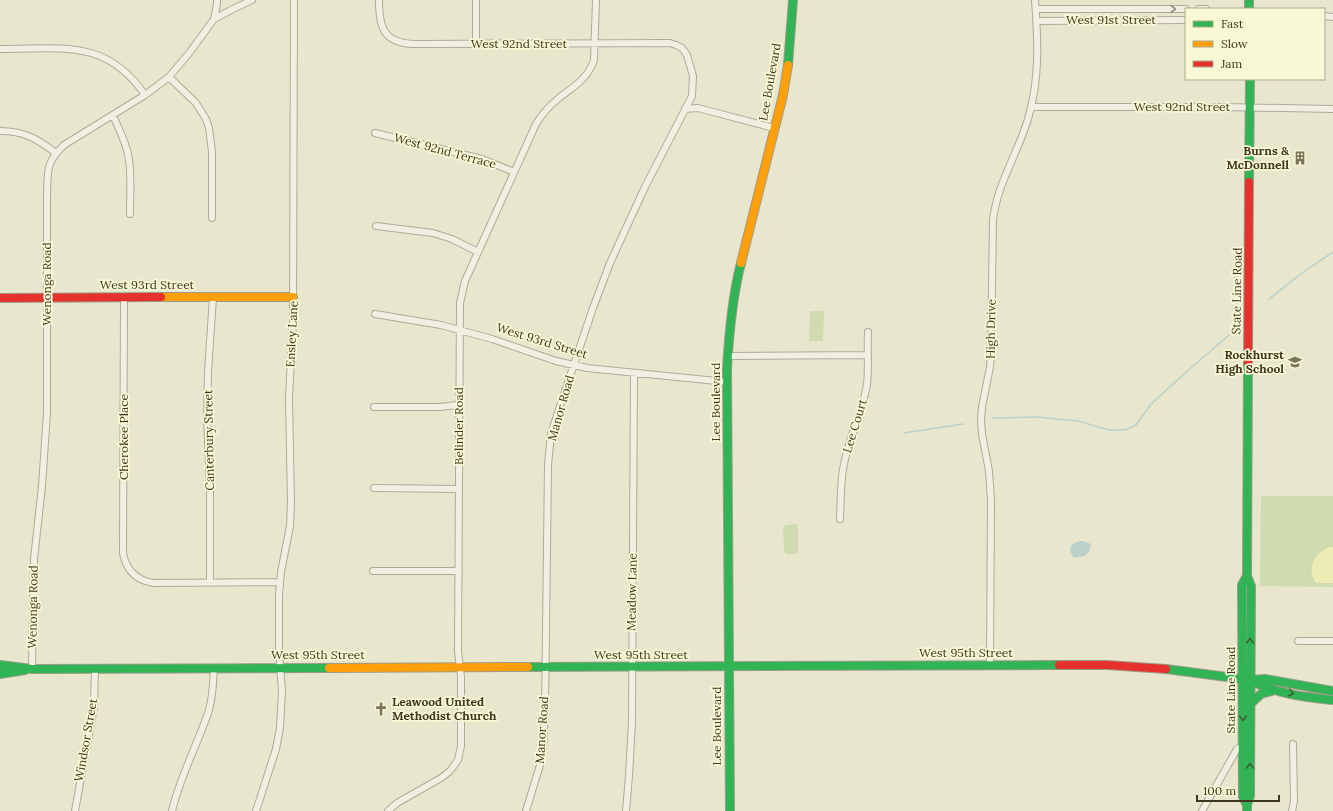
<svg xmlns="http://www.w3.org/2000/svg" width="1333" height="811" viewBox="0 0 1333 811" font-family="Lora,serif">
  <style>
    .green { fill: #d0dbb0 }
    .sand { fill: #edecb4 }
    .water { fill: #bad0c8 }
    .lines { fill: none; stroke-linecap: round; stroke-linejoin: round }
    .stream { stroke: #bad0c8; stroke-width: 1.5 }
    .street-casing { stroke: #aeab97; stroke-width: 8 }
    .fast-casing { stroke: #9d9b87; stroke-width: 10 }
    .slow-casing { stroke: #9d9b87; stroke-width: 10 }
    .jam-casing { stroke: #9d9b87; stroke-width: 10 }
    .street { stroke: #f0efe1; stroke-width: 6 }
    .fast { stroke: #30b455; stroke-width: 8 }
    .slow { stroke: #ff9f0a; stroke-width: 8 }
    .jam { stroke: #e5322d; stroke-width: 8 }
    .oneway { stroke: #979280 }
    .oneway2 { stroke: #396231 }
    .labels { text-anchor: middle; stroke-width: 3.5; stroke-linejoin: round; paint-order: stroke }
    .street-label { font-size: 12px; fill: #3e361e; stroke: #f9f8d5 }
    .poi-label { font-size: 12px; font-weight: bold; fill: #3e361e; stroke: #f9f8d5; text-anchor: end }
  </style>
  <rect width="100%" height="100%" fill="#e8e7ce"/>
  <path class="green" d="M810 311H824L823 341H809Z
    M1261 496H1333V587L1260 586Z
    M796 524 798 527V551L796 554H786L784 551 783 527 786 525Z"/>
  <path class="sand" d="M1329 547H1333V583H1316C1306 570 1314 553 1329 547Z"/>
  <path class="water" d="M1083 541 1091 544 1090 550 1085 556 1074 558C1066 548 1072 541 1083 541Z"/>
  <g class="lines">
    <path class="stream" d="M1269 299 1302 273 1333 252
      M993 418 1037 417 1078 421 1109 430H1125L1136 425 1151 404 1184 374 1229 335
      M904 433 963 424"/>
    <g class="street-casing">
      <path id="street" d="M379 0C379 27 383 43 414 44L670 43 676 45 682 48 687 55 693 76 692 96 645 187 610 263 593 308 558 412 551 434 548 465 545 712 543 748 540 765 526 811
        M1036 9H1186
        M1199 9H1206
        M1324 16 1333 17
        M214 19 217 4V0
        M1036 21 1186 20
        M476 44V0
        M0 49C61 49 106 38 145 95
        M169 77 196 103 206 119 209 128 212 152V218
        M1031 107H1223L1333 109
        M685 109 698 108 774 128
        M113 115C118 128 125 140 128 154 132 173 130 194 130 214
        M0 131C25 131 37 139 56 153
        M375 133 482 159 514 172
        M376 226 433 233 452 239 478 252
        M124 298 123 553C126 570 136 580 153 583L280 582
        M375 314 441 325 492 339 556 361 587 368 727 382
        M727 356 867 355
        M374 407H439L459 405
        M374 488 459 489
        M840 519C841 501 840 482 844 464 849 437 863 412 867 384 869 367 867 349 868 332
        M373 571H459
        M210 583V489L207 416 208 372 213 297
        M1298 641H1333
        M990 665 991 501 989 471 982 434 981 420 982 407 990 367 991 353 993 220C997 184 1018 153 1028 119 1040 79 1038 41 1035 0
        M32 669 34 559 42 486 47 413V196C48 172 45 163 64 145L145 95 169 77 190 52 214 19 233 9 252 0
        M75 811 94 707 95 668
        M172 811C180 776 198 744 209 710 213 696 213 682 214 668
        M256 811 276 749 280 728 282 691 279 654V595L281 572 290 526 291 503 289 398 293 321 294 0
        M388 811 397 803 441 778 450 771 458 760 461 746V677L458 651 460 303 465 281 536 124C542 114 549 106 559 98 574 86 587 80 594 60L596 0
        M626 811 629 776 632 722 634 373
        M1202 811 1237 749 1245 745
        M1292 811 1294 801 1293 744"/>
    </g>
    <g class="fast-casing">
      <path id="fast" d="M1249 0V9
        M788 65 793 0
        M1249 182 1250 79
        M1247 576 1242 585 1243 797 1247 805V811
        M0 665 32 669 329 668
        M528 667 1059 665
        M1166 669 1250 680 1265 679 1333 691
        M0 674 25 670
        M1250 680C1276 694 1305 697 1333 700
        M1250 704 1261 694 1275 690
        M1247 805 1250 796 1251 586 1247 576 1248 362
        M730 811 727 369C729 333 732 298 741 263"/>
    </g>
    <g class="slow-casing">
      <path id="slow" d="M741 263 783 95 788 65
        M161 297H293
        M329 668 528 667"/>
    </g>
    <g class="jam-casing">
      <path id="jam" d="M0 298 161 297
        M1248 362 1249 182
        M1059 665H1107L1166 669"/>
    </g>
    <use href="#street" class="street"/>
    <use href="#fast" class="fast"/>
    <use href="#slow" class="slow"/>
    <use href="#jam" class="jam"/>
  </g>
  <defs><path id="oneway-chevron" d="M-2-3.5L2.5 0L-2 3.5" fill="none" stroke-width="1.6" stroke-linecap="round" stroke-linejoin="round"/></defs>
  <use class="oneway" href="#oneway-chevron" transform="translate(1173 9)"/>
  <g class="oneway2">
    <use href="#oneway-chevron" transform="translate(1250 641) rotate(-90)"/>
    <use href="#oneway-chevron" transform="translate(1291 693) rotate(12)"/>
    <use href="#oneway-chevron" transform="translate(1243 718) rotate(89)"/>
    <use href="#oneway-chevron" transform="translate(1250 766) rotate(-90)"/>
  </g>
  <defs>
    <g id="building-bare" transform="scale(1.08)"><path d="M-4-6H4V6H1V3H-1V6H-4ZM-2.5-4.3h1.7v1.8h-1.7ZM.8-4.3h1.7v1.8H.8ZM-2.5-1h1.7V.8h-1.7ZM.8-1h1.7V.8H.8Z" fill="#7a745c" stroke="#f9f8d5" stroke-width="2.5" paint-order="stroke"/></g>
    <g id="school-bare" transform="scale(1.08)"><path d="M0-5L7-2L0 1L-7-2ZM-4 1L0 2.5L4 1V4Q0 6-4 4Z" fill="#7a745c" stroke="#f9f8d5" stroke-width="2.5" paint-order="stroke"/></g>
    <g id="church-bare" transform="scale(1.08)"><path d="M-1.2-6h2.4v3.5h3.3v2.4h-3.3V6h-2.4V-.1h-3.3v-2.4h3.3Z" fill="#7a745c" stroke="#f9f8d5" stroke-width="2.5" paint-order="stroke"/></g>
  </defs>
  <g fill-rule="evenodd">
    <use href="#building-bare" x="1300" y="158"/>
    <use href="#school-bare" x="1295" y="362"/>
    <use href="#church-bare" x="381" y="709"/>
  </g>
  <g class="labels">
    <g class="street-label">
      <text x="1111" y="24">West 91st Street</text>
      <text x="519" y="48">West 92nd Street</text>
      <text transform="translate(770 82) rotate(-80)" y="4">Lee Boulevard</text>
      <text x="1182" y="111">West 92nd Street</text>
      <text transform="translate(445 151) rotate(15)" y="4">West 92nd Terrace</text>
      <text transform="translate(47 284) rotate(-90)" y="4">Wenonga Road</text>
      <text x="147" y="289">West 93rd Street</text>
      <text transform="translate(1237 291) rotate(-89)" y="4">State Line Road</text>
      <text transform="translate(991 329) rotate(-89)" y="4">High Drive</text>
      <text transform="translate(292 334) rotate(-87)" y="4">Ensley Lane</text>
      <text transform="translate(542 341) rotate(17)" y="4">West 93rd Street</text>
      <text transform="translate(716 402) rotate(-90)" y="4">Lee Boulevard</text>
      <text transform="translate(561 408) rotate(-74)" y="4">Manor Road</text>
      <text transform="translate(459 426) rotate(-90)" y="4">Belinder Road</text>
      <text transform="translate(855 426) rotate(-73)" y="4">Lee Court</text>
      <text transform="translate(124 437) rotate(-90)" y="4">Cherokee Place</text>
      <text transform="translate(209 440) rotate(-91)" y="4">Canterbury Street</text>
      <text transform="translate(632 592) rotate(-89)" y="4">Meadow Lane</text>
      <text transform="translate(33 607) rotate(-89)" y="4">Wenonga Road</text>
      <text x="966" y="657">West 95th Street</text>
      <text x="318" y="659">West 95th Street</text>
      <text x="641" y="659">West 95th Street</text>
      <text transform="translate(1231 690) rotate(-90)" y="4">State Line Road</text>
      <text transform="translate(717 726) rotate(-90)" y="4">Lee Boulevard</text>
      <text transform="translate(542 730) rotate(-86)" y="4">Manor Road</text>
      <text transform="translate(86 740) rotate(-80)" y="4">Windsor Street</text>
    </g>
    <g class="poi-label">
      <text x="1289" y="155">Burns &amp;<tspan x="1289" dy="14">McDonnell</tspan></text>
      <text x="1284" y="359">Rockhurst<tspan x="1284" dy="14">High School</tspan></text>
      <text x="392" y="706" text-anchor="start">Leawood United<tspan x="392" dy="14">Methodist Church</tspan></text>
    </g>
  </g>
  <rect x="1185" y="8" width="140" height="72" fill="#f9f8d5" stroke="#aeaa8c"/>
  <rect x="1193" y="21" width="20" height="6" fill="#30b455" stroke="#aeaa8c"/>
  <text x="1221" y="28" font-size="12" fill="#3e361e">Fast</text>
  <rect x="1193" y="41" width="20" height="6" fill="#ff9f0a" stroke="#aeaa8c"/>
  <text x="1221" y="48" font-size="12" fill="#3e361e">Slow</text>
  <rect x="1193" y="61" width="20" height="6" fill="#e5322d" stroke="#aeaa8c"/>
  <text x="1221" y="68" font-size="12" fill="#3e361e">Jam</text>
  <path d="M1197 795v6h82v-6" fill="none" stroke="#3e361e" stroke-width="2"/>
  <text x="1203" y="795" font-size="12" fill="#3e361e" stroke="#f9f8d5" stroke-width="3" paint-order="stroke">100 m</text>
</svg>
